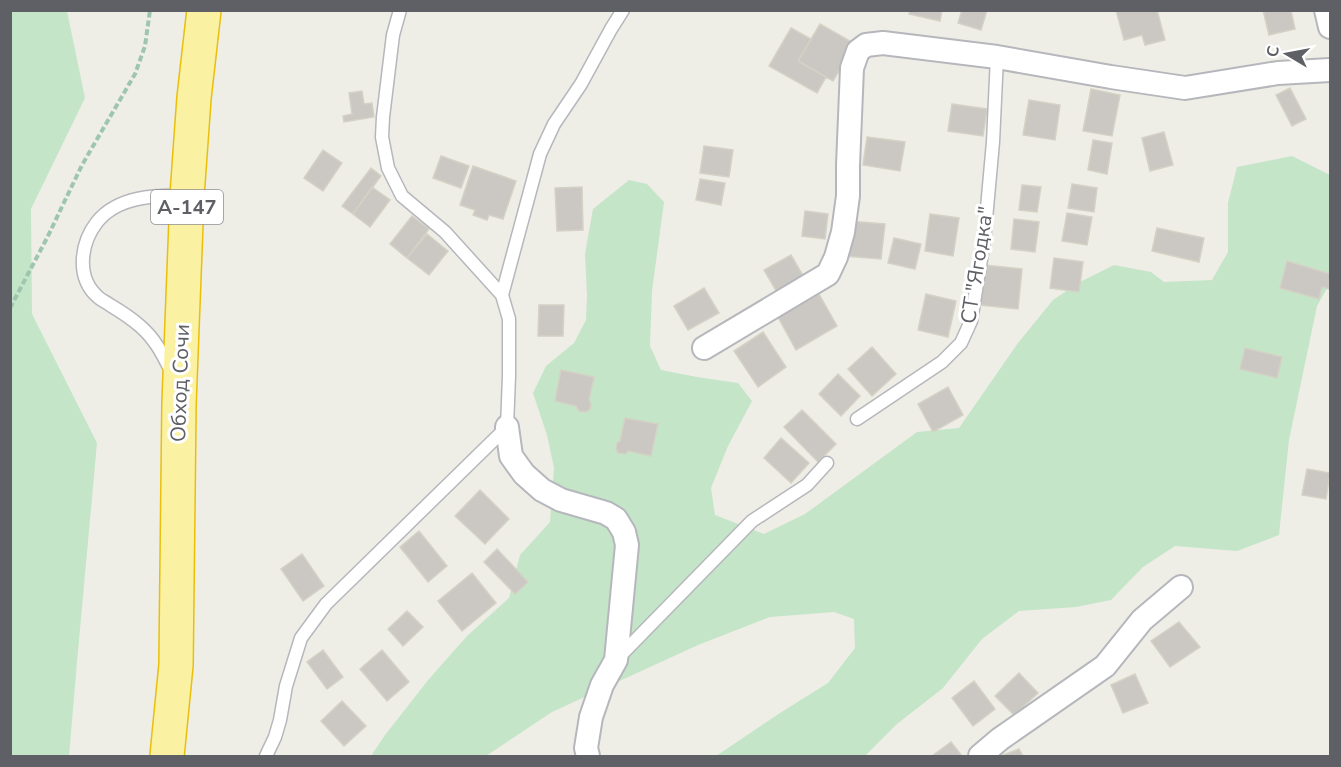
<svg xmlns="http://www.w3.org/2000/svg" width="1341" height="767" viewBox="0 0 1341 767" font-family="'Nunito Sans',sans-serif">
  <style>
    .green { fill: #c4e5c8 }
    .building { fill: #cbc8c3; stroke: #d4d1c5; stroke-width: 1.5 }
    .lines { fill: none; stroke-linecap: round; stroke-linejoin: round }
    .service-casing { stroke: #b6b7bc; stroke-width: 15 }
    .minor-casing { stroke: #b6b7bc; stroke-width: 26 }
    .trunk-casing { stroke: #e9bf0c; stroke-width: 36 }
    .path { stroke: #9ec5ae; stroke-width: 4; stroke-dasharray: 6 3; stroke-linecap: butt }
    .service { stroke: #fff; stroke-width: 12 }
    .minor { stroke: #fff; stroke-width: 22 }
    .trunk { stroke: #faf2a2; stroke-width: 33 }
    .labels { text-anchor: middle; stroke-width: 6; stroke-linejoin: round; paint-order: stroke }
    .shield { fill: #fff; stroke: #8e9094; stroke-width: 1.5 }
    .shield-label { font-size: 20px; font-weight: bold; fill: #5e6066 }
    .street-label { font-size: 21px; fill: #5e6066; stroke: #fff }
  </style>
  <rect width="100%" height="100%" fill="#efeee6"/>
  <path class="green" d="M10 11H67L85 98 31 209 32 314 97 443 77 662 69 756H11Z
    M1292 156 1330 175V283L1317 306 1289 440 1279 535 1237 551 1175 546 1143 567 1111 600 1076 607 1019 611 982 639 943 688 897 724 865 756H716L780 713 828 683 855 648 854 619 834 612 770 617 698 645 552 712 486 756H371L385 735 429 679 467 636 509 598 520 555 550 522 554 468 547 435 533 393 546 366 574 343 586 320 587 295 585 254 593 209 629 180 647 184 664 202 652 291 650 346 661 370 697 377 738 383 752 401 728 446 711 488 715 515 764 534 805 514 917 432 959 428 1018 343 1053 300 1080 282 1114 265 1151 272 1164 282 1212 280 1228 252V203L1237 167Z"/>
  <path class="building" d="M910 10H942L940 21 909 14Z
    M962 10H987L981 30 958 23Z
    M1116 10H1157L1165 40 1145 45 1142 35 1124 40Z
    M1263 10H1294L1291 11 1295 29 1269 35Z
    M820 24 855 44 833 81 798 61Z
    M791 28 811 39 798 61 826 77 817 93 769 66Z
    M1290 88 1306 119 1292 126 1276 95Z
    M1091 89 1120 95 1112 136 1083 131Z
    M362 91 364 104 372 103 374 117 344 122 343 116 352 114 349 93Z
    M1029 100 1060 105 1055 140 1023 135Z
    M952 104 987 109 983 136 948 131Z
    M1164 132 1173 165 1150 171 1142 138Z
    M867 137 905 142 900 171 863 165Z
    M1093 140 1112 143 1107 174 1088 170Z
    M704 146 733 150 729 177 700 173Z
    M323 150 342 163 323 191 304 178Z
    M441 156 469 166 461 188 433 178Z
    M473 166 516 181 503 219 489 215 487 220 473 215 475 210 460 205Z
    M371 168 381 176 353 214 342 206Z
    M700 179 725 183 721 205 696 200Z
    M1072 184 1097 188 1094 212 1068 208Z
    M1022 185 1041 187 1037 212 1019 210Z
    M372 187 390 200 370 227 353 214Z
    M582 187 583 230 557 231 555 188Z
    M805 211 828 214 825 239 802 236Z
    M1067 213 1092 217 1087 245 1062 241Z
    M930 214 959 218 953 256 925 251Z
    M412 216 429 229 407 258 390 244Z
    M1014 219 1039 222 1035 252 1011 249Z
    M848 221 885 224 881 259 844 256Z
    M1157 228 1204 238 1199 262 1152 251Z
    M427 234 448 251 429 275 407 258Z
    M894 238 921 244 915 269 888 263Z
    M791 255 805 279 778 294 764 270Z
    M1054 258 1083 262 1079 292 1050 288Z
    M1287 261 1330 274 1329 289 1322 287 1319 299 1280 288Z
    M984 265 1022 269 1018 309 980 305Z
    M704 288 719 313 688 330 674 306Z
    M819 294 837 326 796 350 778 317Z
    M926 294 956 301 948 337 918 330Z
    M539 305H564L563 336H538Z
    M763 332 786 367 758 387 734 351Z
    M872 347 896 374 872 396 848 369Z
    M1245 348 1282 357 1277 378 1240 369Z
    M561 370 594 377 589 400 591 404 590 409 586 412 579 411 576 406 555 401Z
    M838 374 860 396 841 416 819 394Z
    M948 387 963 415 933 432 918 404Z
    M802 410 836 444 818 462 784 427Z
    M625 418 658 424 651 456 629 451 625 454 618 453 616 449 617 443 620 441Z
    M781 438 809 463 791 483 764 458Z
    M1307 469 1330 473 1326 499 1302 495Z
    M480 490 509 519 485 544 455 516Z
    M419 531 447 566 428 582 400 547Z
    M497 549 528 582 515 594 484 562Z
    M302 554 324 586 303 601 281 569Z
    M472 573 496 603 462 631 438 601Z
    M407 611 423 627 403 646 388 629Z
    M1179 622 1200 647 1170 667 1151 641Z
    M323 650 343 677 327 689 307 662Z
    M382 650 409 682 387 701 360 669Z
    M1019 673 1038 693 1014 715 995 696Z
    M1135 674 1148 703 1123 713 1111 685Z
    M974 681 995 709 973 726 952 698Z
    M342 701 366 726 344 746 321 721Z
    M951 742 962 756H932Z
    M1019 749 1023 756H1001Z"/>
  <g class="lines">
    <g class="service-casing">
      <path id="service" d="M502 295 540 154 554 124 581 84 611 29 623 10
        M171 371C162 353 155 339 140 326 131 318 120 311 110 305 106 302 101 300 98 297 76 278 80 244 97 222 118 196 155 195 186 196
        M857 419 942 362 961 343 971 321 984 241 993 142 997 57
        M618 658 752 521 807 485 827 463
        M266 756 275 737 280 720 286 686 301 638 326 604 507 427 509 376V319L502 295 445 232 402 196 388 168 382 137 383 117 393 35 400 10"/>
    </g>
    <g class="minor-casing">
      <path id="minor" d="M1326 10 1330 27
        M704 348 828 274 836 257 843 232 848 196V165L852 68 858 51 866 45 883 43 997 57 1111 77 1185 88 1278 73 1330 70
        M507 427 511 456 524 474 542 490 561 500 606 513 616 519 624 532 627 545 616 660 602 685 591 717 586 748 588 756
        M980 756 1000 739 1105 666 1142 620 1181 587"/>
    </g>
    <g class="trunk-casing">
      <path id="trunk" d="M167 756 176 665 179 404 187 196 194 98 204 10"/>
    </g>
    <path class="path" d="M10 308 47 238 82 165 135 74 145 46 150 10"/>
    <use href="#service" class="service"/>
    <use href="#minor" class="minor"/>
    <use href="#trunk" class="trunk"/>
  </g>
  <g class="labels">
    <rect class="shield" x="151" y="190" width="72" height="34" rx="4.5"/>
    <g class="shield-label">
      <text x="187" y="214">А-147</text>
    </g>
    <g class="street-label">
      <text transform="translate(977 265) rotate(-81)" y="7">СТ "Ягодка"</text>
      <text transform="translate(180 383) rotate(-88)" y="7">Обход Сочи</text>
    </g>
  </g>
  <rect width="1341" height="767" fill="none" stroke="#5e6066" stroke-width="24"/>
  <g transform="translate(1287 54) rotate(280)" stroke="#ffffff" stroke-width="4.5" paint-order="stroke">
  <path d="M0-4.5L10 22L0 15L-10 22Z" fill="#5e6066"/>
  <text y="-9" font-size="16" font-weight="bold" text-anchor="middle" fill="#5e6066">С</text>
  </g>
</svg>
